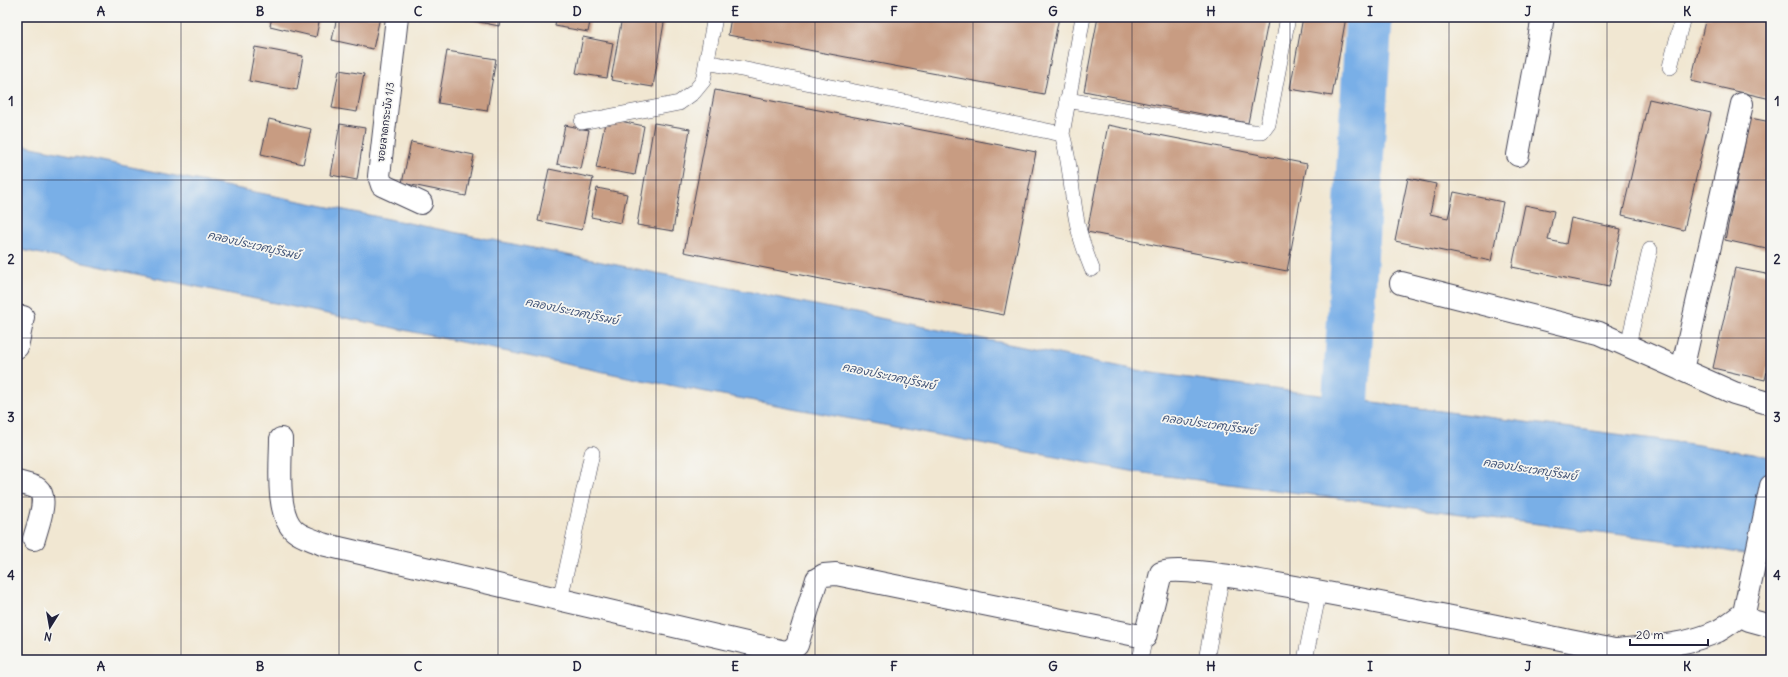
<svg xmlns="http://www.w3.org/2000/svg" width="1788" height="677" viewBox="0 0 1788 677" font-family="Delius,'Playpen Sans Thai',sans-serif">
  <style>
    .water { fill: #79afe7; stroke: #4e6891 }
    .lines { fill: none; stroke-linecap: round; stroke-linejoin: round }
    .river { stroke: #79afe7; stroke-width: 47 }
    .building { fill: #c89c82 }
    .lane-casing { stroke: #414052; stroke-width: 16 }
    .street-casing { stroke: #414052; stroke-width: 24 }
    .lane { stroke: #fff; stroke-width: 15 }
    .street { stroke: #fff; stroke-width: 22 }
    .grid { fill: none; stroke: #22223b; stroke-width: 1; stroke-opacity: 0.55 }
    .labels { text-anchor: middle; stroke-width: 3.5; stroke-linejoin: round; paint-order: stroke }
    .street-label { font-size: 10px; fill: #22223b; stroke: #f6f6f2 }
    .water-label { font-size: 11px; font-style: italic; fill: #405377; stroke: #f6f6f2 }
    .neatline { fill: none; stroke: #22223b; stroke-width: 1.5 }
    .grid-label { font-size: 13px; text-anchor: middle; font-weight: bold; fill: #22223b }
  </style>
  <rect width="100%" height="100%" fill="#f6f6f2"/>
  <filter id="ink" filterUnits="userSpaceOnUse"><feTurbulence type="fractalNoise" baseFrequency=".025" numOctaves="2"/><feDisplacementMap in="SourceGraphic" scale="8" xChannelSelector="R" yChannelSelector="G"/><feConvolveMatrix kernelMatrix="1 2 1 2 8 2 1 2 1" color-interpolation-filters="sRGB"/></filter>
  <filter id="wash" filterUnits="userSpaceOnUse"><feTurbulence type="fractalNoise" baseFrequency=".012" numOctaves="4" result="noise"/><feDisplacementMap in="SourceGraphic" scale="16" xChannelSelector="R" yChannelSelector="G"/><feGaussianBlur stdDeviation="0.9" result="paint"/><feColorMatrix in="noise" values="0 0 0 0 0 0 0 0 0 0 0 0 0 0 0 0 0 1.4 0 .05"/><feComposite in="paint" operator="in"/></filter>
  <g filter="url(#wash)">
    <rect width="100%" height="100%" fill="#f1e7d2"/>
    <path class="water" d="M17 144 1152 373 1692 444 1771 457V559L1677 542 1136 472 642 380 17 249Z"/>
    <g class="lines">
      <path class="river" d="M1343 442 1369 17"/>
    </g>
    <g id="blocks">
      <path class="building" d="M272 17H320L316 37 270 26Z
        M337 17H380L373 49 332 40Z
        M455 17H501L499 26Z
        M556 17H591L588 32 555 26Z
        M622 17H665L653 87 611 80Z
        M731 17H1059L1044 94 728 35Z
        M1098 17H1269L1248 123 1084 91Z
        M1303 17H1346L1332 96 1290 89Z
        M1706 17H1771V99L1691 81Z
        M583 37 613 43 607 78 576 73Z
        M255 47 303 56 297 90 249 81Z
        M447 51 496 59 487 111 438 103Z
        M339 70 364 74 357 112 332 108Z
        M715 90 1036 152 1004 315 684 252Z
        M1649 99 1711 113 1684 230 1622 215Z
        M606 118 644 126 635 175 596 168Z
        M1750 118 1771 122V250L1725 240Z
        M269 119 311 129 303 164 261 154Z
        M654 123 690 129 673 231 637 225Z
        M340 124 365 128 357 180 331 175Z
        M565 125 589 130 581 169 557 164Z
        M1108 125 1307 164 1287 271 1087 232Z
        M411 142 474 155 466 196 402 183Z
        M549 169 593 178 582 230 538 221Z
        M1408 178 1436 184 1430 214 1448 218 1454 192 1503 202 1491 261 1395 241Z
        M597 188 627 194 621 223 591 217Z
        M1525 205 1554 211 1548 240 1566 244 1571 218 1621 229 1609 287 1512 267Z
        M1735 268 1771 275V354L1765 380 1713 368Z"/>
    </g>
  </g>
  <g filter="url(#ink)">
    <use href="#blocks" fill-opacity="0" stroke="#414052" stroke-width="1"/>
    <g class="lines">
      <g class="lane-casing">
        <path id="lane" d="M1083 17 1062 134C1071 163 1071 193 1077 222 1080 238 1086 254 1092 269
          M707 62 1062 134
          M1670 67 1683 17
          M1067 100 1252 132H1262L1268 124 1288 17
          M582 122 679 103 694 92 703 81 715 17
          M1628 345 1650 250
          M560 600 592 453
          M1140 660 1145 637
          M1206 660 1222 575
          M1305 660 1319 591"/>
      </g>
      <g class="street-casing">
        <path id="street" d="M397 17 379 176 382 185 421 203
          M1518 155 1543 17
          M1401 283 1599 333 1734 393 1771 404
          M17 347 23 317
          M1682 370 1742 104
          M281 439C281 462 275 515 295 531 302 537 314 540 322 544L785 652 791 650 797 645 817 579 824 575 836 574 1145 637 1161 573C1177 566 1240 578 1260 581 1379 601 1496 626 1614 650 1649 647 1686 646 1718 631 1727 626 1736 619 1744 613
          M17 482C23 484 33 485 38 489 49 498 37 527 34 539
          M1771 486 1744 613 1749 620 1771 626"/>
      </g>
      <use href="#lane" class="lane"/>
      <use href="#street" class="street"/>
    </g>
  </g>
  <path class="grid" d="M181 17V660M339 17V660M498 17V660M656 17V660M815 17V660M973 17V660M1132 17V660M1290 17V660M1449 17V660M1607 17V660M17 180H1771M17 338H1771M17 497H1771"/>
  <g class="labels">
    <g class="street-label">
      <text transform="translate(385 122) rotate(-83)" y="4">ซอยลาดกระบัง 1/3</text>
    </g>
    <g class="water-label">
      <text transform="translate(254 245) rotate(13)" y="4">คลองประเวศบุรีรมย์</text>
      <text transform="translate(572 311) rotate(12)" y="4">คลองประเวศบุรีรมย์</text>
      <text transform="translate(889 376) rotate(12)" y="4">คลองประเวศบุรีรมย์</text>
      <text transform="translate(1209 424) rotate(8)" y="4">คลองประเวศบุรีรมย์</text>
      <text transform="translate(1530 469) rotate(9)" y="4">คลองประเวศบุรีรมย์</text>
    </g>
  </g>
  <rect width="1788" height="677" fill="none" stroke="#f6f6f2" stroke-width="44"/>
  <g transform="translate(50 627) rotate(191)" stroke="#f6f6f2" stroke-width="3" paint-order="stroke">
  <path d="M0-3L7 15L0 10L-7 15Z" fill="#22223b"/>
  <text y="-6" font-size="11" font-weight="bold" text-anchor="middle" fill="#22223b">N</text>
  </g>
  <path d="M1630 639v6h78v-6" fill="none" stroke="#22223b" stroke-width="2"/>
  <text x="1636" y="639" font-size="12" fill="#22223b" stroke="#f6f6f2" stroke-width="3" paint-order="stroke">20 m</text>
  <rect x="22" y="22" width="1744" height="633" class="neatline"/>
  <g class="grid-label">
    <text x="101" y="16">A</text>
    <text x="260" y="16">B</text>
    <text x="418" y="16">C</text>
    <text x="577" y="16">D</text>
    <text x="735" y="16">E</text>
    <text x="894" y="16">F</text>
    <text x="1053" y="16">G</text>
    <text x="1211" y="16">H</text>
    <text x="1370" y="16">I</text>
    <text x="1528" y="16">J</text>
    <text x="1687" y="16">K</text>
    <text x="11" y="106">1</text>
    <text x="1777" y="106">1</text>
    <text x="11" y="264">2</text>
    <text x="1777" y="264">2</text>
    <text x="11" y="422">3</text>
    <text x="1777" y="422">3</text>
    <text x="11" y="580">4</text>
    <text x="1777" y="580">4</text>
    <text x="101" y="671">A</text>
    <text x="260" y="671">B</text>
    <text x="418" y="671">C</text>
    <text x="577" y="671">D</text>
    <text x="735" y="671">E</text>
    <text x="894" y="671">F</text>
    <text x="1053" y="671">G</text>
    <text x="1211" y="671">H</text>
    <text x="1370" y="671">I</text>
    <text x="1528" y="671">J</text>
    <text x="1687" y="671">K</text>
  </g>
</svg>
